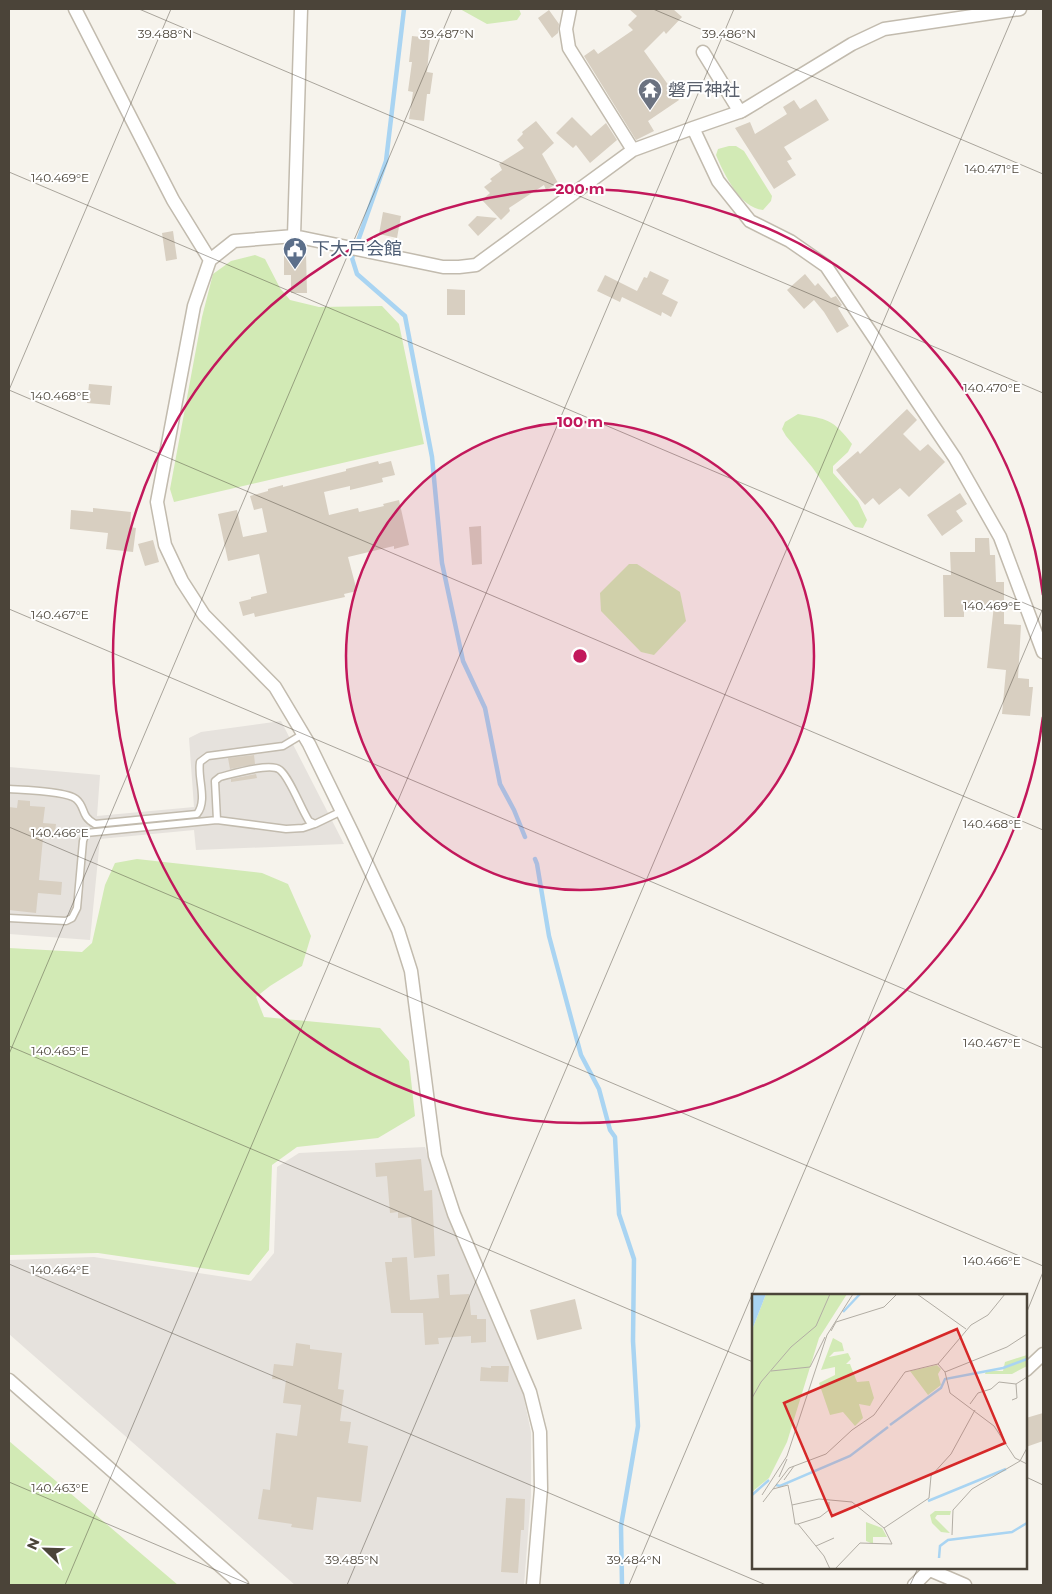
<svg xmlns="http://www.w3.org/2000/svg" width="1052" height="1594" viewBox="0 0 1052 1594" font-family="Montserrat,'Noto Sans JP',sans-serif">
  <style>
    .industrial { fill: #e6e2dd }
    .green { fill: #d2eab5 }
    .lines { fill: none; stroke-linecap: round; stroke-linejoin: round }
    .stream { stroke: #a9d4f2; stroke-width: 4.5 }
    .building { fill: #d8cfc1 }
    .service-casing { stroke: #c2bbae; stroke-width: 9 }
    .minor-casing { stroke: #c2bbae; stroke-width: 15 }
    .service { stroke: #fff; stroke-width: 6 }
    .minor { stroke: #fff; stroke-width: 12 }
    .ticks { fill: none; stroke: #4b4439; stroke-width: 1; stroke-opacity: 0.45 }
    .ring { fill: none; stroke: #c2185b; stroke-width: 2.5 }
    .labels { text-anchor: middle; stroke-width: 4; stroke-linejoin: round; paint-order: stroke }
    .worship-label { font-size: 18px; fill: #5b616d; stroke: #fff; text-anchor: start }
    .service-label { font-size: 18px; fill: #4e5e75; stroke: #fff; text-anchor: start }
    .inset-river { fill: none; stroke: #a9d4f2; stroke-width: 2.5 }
    .inset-road { fill: none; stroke: #b2ada4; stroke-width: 1 }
    .view { fill: #d62828; fill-opacity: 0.15; stroke: #d62828; stroke-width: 2.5 }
    .inset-edge { fill: none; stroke: #4b4439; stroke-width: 2.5 }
    .ticks-label { font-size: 12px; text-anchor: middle; fill: #4b4439; stroke: #fff; stroke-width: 4; stroke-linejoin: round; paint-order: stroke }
    .centre { fill: #c2185b; stroke: #fff; stroke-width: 2.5 }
    .ring-label { font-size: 15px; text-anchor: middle; font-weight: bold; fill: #c2185b; stroke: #fff; stroke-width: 4; stroke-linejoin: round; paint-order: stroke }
  </style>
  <rect width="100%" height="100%" fill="#f6f3ec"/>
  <path class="industrial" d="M281 721 344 844 196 850 194 830 100 839 90 940 9 934V767L100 775 97 816 194 807 189 738 201 732Z
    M425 1147 446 1212 514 1366 522 1389 531 1432V1496L524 1585H295L9 1334V1260L94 1257 251 1281 274 1253 277 1167 299 1153Z"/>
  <path class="green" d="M460 9H519L521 14 517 20 487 24Z
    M729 146H736L744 151 772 196 771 201 763 210C740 208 724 174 716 155L718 149Z
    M255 255 265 259 280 288 290 300 319 307 382 306 399 324 424 444 174 502 170 489 202 317 213 274 231 261Z
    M798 414C827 419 833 419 852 444L848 452 833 466V473L858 501 867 520 863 528 855 527 853 525 812 467 786 436 782 429 785 422Z
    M629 564H637L680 592 686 621 654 655 641 652 601 611 600 593Z
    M137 859 262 873 288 884 311 936 302 966 270 986 256 997 264 1017 380 1028 409 1061 415 1116 378 1138 297 1147 272 1165 269 1250 249 1275 98 1253 9 1255V948L82 952 92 943 105 885 115 863Z
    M9 1441 178 1585H9Z"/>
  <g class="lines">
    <path class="stream" d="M404 9 386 161 352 258 357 274 405 316 432 457 442 563 463 661 485 708 500 784 514 810 525 837
      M535 859 537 864 549 936 581 1055 599 1089 610 1130 615 1137 619 1214 634 1259 633 1341 638 1426 621 1526 622 1585"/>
  </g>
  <path class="building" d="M629 9H673L682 17 666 34 664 31 644 51 679 100 648 121 654 131 636 140 584 56 594 49 598 54 633 30 628 25 637 16Z
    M549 10 559 24 558 33 552 38 538 18Z
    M412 36 430 38 427 72 433 73 430 94H427L424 121 409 119 413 92 408 91 412 62H409Z
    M816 99 829 120 784 147 792 159 787 161 796 175 774 189 735 128 750 122 755 134 787 114 783 107 794 100 800 109Z
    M572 117 591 136 606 123 617 140 590 163 576 145 573 148 556 133Z
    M536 121 554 143 542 154 558 183 546 190 544 185 509 208 510 211 501 220 482 200 490 193 484 187 492 181 490 179 502 170 499 164 524 148 517 140 523 134 522 132Z
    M383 212 401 216 397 238 379 234Z
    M477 216 497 218 478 236 468 225Z
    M173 231 177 259 166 261 162 233Z
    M284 253H306L307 293H291V275H284Z
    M650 271 669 280 662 294 678 302 671 317 662 312 661 316 622 297 620 302 597 291 605 275 637 291 644 277 647 278Z
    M805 274 815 286 818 283 831 298 836 296 842 305 838 308 849 326 837 333 824 312 814 300 804 309 787 290Z
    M447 289 465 290V315H447Z
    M89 384 112 386 110 405 87 403Z
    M907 409 917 420 903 434 920 451 928 444 945 462 909 497 900 488 879 505 873 498 865 505 836 470 858 451 860 454Z
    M378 461 379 464 391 461 395 475 382 478 383 482 350 490V486L324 492 329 515 358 508 359 512 384 506 383 504 399 500 409 545 394 549V546L348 557 357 591 344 594 345 597 255 617 254 613 243 616 239 602 251 599V597L267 593 259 554 228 561 218 514 237 510 243 537 267 532 262 508 254 510 250 496 268 491V489L283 485V487L346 471V469Z
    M960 493 967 504 956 511 963 521 942 536 927 515Z
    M93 508 131 512 130 527 136 528 133 552 106 549 108 533 70 529 71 510 93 512Z
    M481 526 482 564 472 565 469 527Z
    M975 538H989L990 555H995L996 582H1004V624L1021 625 1018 678 1029 679V687H1033L1030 716 1002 714 1006 670 987 668 994 605H964V617H944L943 575H951L950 552H975Z
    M153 540 159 562 145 566 138 544Z
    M254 755 255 764 230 769 228 758Z
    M256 774 257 778 231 782V779Z
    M18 800 30 801V806L45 807 43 823 56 824 54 839 43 838 39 880 62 882 61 895 38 893 36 913 9 910V807L17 808Z
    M421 1159 424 1191 432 1190 435 1256 414 1258 411 1217 398 1218V1212L390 1213 387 1176 376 1177 375 1163Z
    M407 1257 410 1300 439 1298 437 1275 449 1274 450 1295 469 1294 471 1315H477V1319H486V1342L471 1343V1336L438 1338 439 1344 425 1345 423 1313H391L385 1262H392V1258Z
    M575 1299 582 1329 537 1340 530 1310Z
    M296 1343 310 1345V1349L342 1353 338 1389 344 1390 340 1421 351 1422 348 1443 368 1446 361 1502 317 1497 313 1530 291 1527 292 1524 258 1519 263 1489 270 1490 276 1433 297 1436 301 1405 283 1403 286 1380 272 1379 274 1364 293 1366Z
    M491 1366H509L508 1382 480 1381 481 1367 491 1368Z
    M1043 1413V1441L1026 1447V1418Z
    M506 1498 525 1499 524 1530H521L518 1573 501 1572Z"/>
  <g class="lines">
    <g class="service-casing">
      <path id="service" d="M9 789C22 790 67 791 76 799 86 807 80 816 95 824L197 814C208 800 197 778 200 762L208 756 283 746 303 734
        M217 820 215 781 220 777C232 774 271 762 280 770 290 778 301 809 309 821L315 824 342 811
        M9 918 66 921 72 918 77 908 83 841 86 833 217 820 286 829 303 828 315 824"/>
    </g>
    <g class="minor-casing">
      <path id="minor" d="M75 9 173 200 210 260
        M570 9 566 29 569 48 633 150
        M703 52 740 112
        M693 128 718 181 750 221 790 241 826 266 955 458 1000 537 1043 652
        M294 236 301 9
        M1026 1370 1043 1354
        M9 1380 242 1585
        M930 1570 965 1585
        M533 1585 541 1489 540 1432 530 1392 454 1214 435 1156 411 971 398 930 352 832 309 744 275 687 204 615 182 581 165 545 157 502 194 306 210 260 234 241 294 236 443 267H459L476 265 633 150 693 128 742 111 852 44 884 29 1020 9
        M914 1585 931 1568"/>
    </g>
    <use href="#service" class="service"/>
    <use href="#minor" class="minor"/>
  </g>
  <path class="ticks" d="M139 9 1043 393M653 9 1043 174M9 172 1043 611M9 390 1043 830M9 390 171 9M9 609 1043 1048M9 827 1043 1266M9 1046 753 1362M9 1054 452 9M9 1264 766 1585M1026 1314 1043 1272M1026 1477 1043 1485M9 1482 251 1585M65 1585 734 9M347 1585 1016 9M629 1585 1043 608M910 1585 918 1568"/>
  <circle cx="580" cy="656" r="234" fill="#c2185b" fill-opacity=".12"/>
  <g class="ring">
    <circle cx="580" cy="656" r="234"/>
    <path d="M1043 717A467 467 0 1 1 1043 595"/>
  </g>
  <defs>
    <g id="temple-pin" transform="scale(1.25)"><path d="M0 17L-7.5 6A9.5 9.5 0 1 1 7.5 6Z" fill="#6b7280" stroke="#fff"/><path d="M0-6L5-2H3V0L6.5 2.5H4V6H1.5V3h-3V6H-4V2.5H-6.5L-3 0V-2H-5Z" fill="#fff"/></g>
    <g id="civic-pin" transform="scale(1.25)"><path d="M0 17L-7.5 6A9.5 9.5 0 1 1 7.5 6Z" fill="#5c6f8a" stroke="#fff"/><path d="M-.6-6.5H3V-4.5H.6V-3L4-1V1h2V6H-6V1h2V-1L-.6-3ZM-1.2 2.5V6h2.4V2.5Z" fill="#fff"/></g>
  </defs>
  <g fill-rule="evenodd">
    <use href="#temple-pin" x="650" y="90"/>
    <use href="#civic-pin" x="295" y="249"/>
  </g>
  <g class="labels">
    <g class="worship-label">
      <text x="668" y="96">磐戸神社</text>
    </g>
    <g class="service-label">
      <text x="312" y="255">下大戸会館</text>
    </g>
  </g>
  <g transform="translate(752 1294)">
    <rect width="275" height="275" fill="#f6f3ec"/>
    <path d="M14 0H95L67 44 35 148 17 184 0 198V36ZM81 44 90 49 92 57 82 58 77 63 96 59 99 65 94 70H98L105 88 117 87 122 104 118 112 107 110 111 124 103 132 91 118 78 121 67 89 83 81V73L69 76ZM275 61V72L260 80H233L234 77H251L253 68ZM185 71 189 75 186 80 189 91 176 101 158 77ZM183 217H199L198 221H185L183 224 198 239 189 238 180 229 178 221ZM114 228 130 234 135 243H121V250L114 247Z" fill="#d2eab5"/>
    <path d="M0 0H14L0 36Z" fill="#a9d4f2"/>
    <path class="inset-river" d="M91 18 108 0M138 131 189 94 193 85 251 74 275 65M24 191 28 192 98 162 136 133M0 201 17 186M176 207 254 175M187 264 188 252 196 246 260 238 275 229"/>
    <path class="inset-road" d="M165 0 214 35M79 37 84 28 132 13 145 0M186 70 193 78 198 99 242 132 263 164 275 170M19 77 58 73 73 43M193 78 255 53 275 40M0 104 9 88 39 53 64 32 78 0M260 106 265 104 264 90M218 110 226 99 239 95 247 88 264 90 275 83M27 183 35 165M32 186 42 172M21 195 36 191 40 211 67 205 100 208 132 234 140 250 108 249 83 275M10 201 35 162 75 41 101 0M11 208 37 174 74 160 100 136 122 121 153 78 186 70 219 31 236 21 253 0M40 211 43 230H46L72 262 78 275M46 230 68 223 77 216V208M132 234 177 204 179 182 199 160 223 116M200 241 201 216 220 195 268 167 275 154M64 252 82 244"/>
    <path class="view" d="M205 35 253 149 80 222 32 109Z"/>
    <rect width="275" height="275" class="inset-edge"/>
  </g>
  <g class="ticks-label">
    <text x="165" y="38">39.488°N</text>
    <text x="447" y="38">39.487°N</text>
    <text x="729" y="38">39.486°N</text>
    <text x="992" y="173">140.471°E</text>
    <text x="60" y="182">140.469°E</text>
    <text x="992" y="392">140.470°E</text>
    <text x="60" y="400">140.468°E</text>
    <text x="992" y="610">140.469°E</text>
    <text x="60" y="619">140.467°E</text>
    <text x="992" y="828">140.468°E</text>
    <text x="60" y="837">140.466°E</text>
    <text x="992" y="1047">140.467°E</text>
    <text x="60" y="1055">140.465°E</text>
    <text x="992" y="1265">140.466°E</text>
    <text x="60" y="1274">140.464°E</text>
    <text x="60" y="1492">140.463°E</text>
    <text x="352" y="1564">39.485°N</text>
    <text x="634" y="1564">39.484°N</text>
  </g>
  <circle cx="580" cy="656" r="8" class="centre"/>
  <g class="ring-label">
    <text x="580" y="194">200 m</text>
    <text x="580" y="427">100 m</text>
  </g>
  <rect width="1052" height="1594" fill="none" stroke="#4b4439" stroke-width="20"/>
  <g transform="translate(45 1549) rotate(293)" stroke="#ffffff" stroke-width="4" paint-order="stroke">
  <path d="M0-4L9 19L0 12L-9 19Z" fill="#4b4439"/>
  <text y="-8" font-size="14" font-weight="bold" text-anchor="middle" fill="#4b4439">N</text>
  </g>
</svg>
